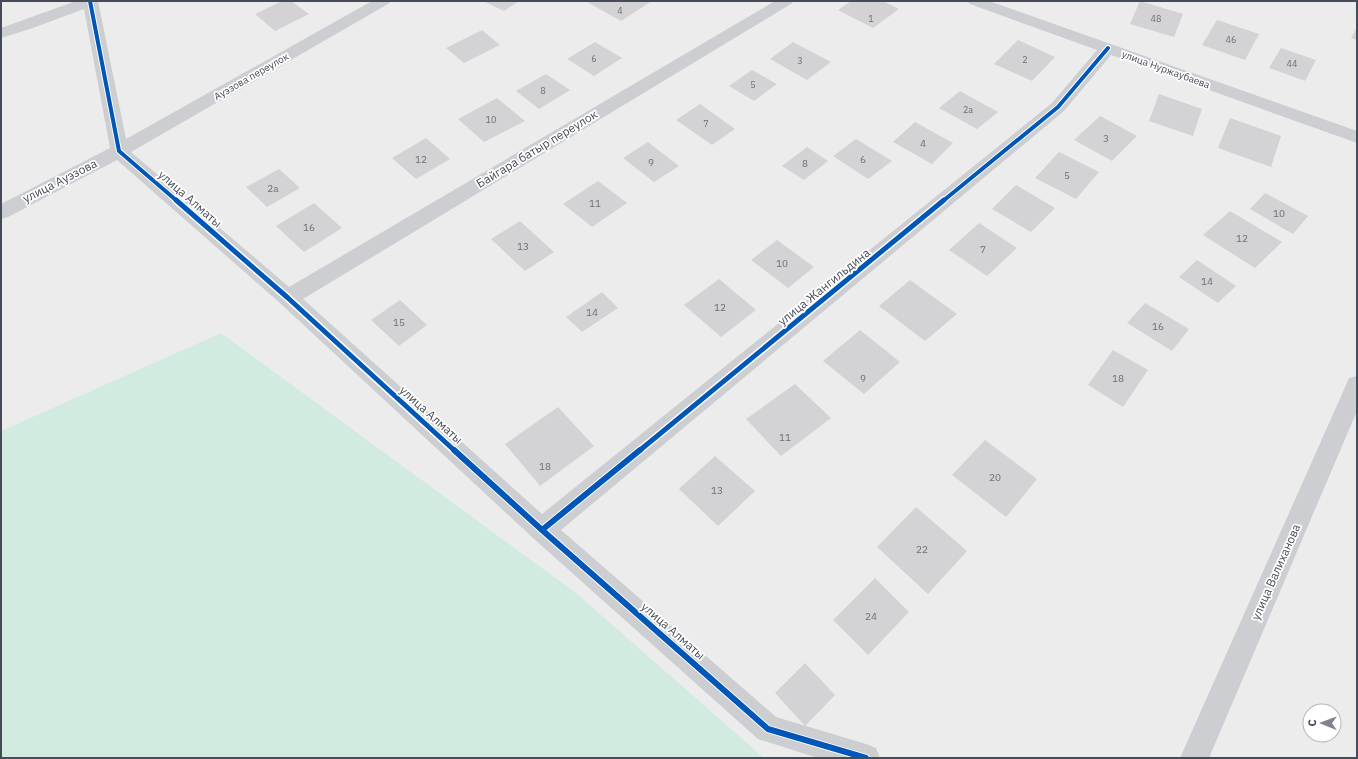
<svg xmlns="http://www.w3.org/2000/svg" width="1358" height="759" viewBox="0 0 1358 759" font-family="'IBM Plex Sans',sans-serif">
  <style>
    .green { fill: #d1ebe0 }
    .building { fill: #d3d3d5 }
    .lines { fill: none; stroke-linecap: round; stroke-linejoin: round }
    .minor { fill: #cdced2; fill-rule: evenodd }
    .cycleway-far2-casing { stroke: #fff; stroke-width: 6 }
    .cycleway-far1-casing { stroke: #fff; stroke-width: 8 }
    .cycleway-casing { stroke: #fff; stroke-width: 8 }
    .cycleway-far2 { stroke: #0057b8; stroke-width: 4 }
    .cycleway-far1 { stroke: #0057b8; stroke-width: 5 }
    .cycleway { stroke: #0057b8; stroke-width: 6 }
    .labels { text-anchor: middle; stroke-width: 3.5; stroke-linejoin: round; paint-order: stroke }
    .far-number-label { font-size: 9px; fill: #6b6f78 }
    .far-street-label { font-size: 10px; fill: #454b57; stroke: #fff }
    .number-label { font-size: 10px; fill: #6b6f78 }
    .street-label { font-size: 12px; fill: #454b57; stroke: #fff }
  </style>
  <rect width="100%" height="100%" fill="#edecec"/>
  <path class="green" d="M221 333 576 593 764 758H1V431Z"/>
  <path class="building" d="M282 1H291L309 14 275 31 255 14Z
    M483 1H519L504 11Z
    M585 1H652L621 21Z
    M851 1H883L899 9 873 28 838 10Z
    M1140 1 1183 14 1174 37 1130 24Z
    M1217 20 1259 34 1245 60 1202 45Z
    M1357 27V40L1351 38Z
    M482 30 500 45 464 63 446 48Z
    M1018 40 1055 57 1032 81 994 64Z
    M595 42 622 58 594 76 567 59Z
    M793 42 831 62 807 80 770 59Z
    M1281 48 1316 60 1305 81 1269 68Z
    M752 70 777 84 754 101 729 86Z
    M546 74 570 90 539 109 516 91Z
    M960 91 998 112 977 129 939 108Z
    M1159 94 1202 109 1193 136 1149 121Z
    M497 98 525 121 484 142 458 119Z
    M700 104 735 129 712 145 676 120Z
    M1100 116 1137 136 1112 161 1074 140Z
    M1230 118 1281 136 1271 167 1218 148Z
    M915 122 953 143 932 164 893 142Z
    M426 138 450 159 416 179 392 158Z
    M856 139 892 161 868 179 833 156Z
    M648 142 679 166 654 182 623 158Z
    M807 147 828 161 804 180 782 166Z
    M1059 152 1099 172 1076 199 1035 178Z
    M279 169 300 188 267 207 246 187Z
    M598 181 627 203 592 227 563 204Z
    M1016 185 1055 208 1031 232 992 209Z
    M1265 193 1308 216 1293 234 1250 209Z
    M314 203 342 228 304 252 276 226Z
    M1230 211 1282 242 1255 268 1203 235Z
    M520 221 554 252 525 271 491 239Z
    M979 223 1017 248 987 276 949 250Z
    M777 240 814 267 788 288 751 260Z
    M1197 260 1236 286 1218 303 1179 277Z
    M719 279 756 310 721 337 684 305Z
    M910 280 957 314 925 341 879 306Z
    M602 292 618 308 582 332 566 317Z
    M400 300 427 325 399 346 371 320Z
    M1145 303 1189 329 1172 351 1127 323Z
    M860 330 900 362 864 394 823 361Z
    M1113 350 1148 370 1123 407 1088 385Z
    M795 384 831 418 781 456 746 419Z
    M558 407 594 446 540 486 505 444Z
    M985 440 1037 479 1006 517 952 475Z
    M715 456 755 491 718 526 679 489Z
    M916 507 967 551 928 594 877 547Z
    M875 578 909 612 868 655 833 620Z
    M805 663 835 695 805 726 775 693Z"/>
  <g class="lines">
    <path class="minor" d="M76 1H98L126 139 372 1H391L388 4 131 152 289 287 775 1H794L791 4 303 299 542 514 1052 103 1097 50 970 4 967 1H989L1357 131V143L1111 55 1064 111 561 530 776 717 866 744 876 748 880 758H818L758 739 533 538 281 304 117 160 8 217 1 219V204L110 148 84 9 30 29 1 38V28Z
      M1357 376V411L1209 758H1180L1346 385 1349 378Z"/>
    <g class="cycleway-far2-casing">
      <path id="cycleway-far2" d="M90 1 119 151 177 201
        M943 201 1058 107 1108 48"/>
    </g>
    <g class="cycleway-far1-casing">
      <path id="cycleway-far1" d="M176 200 288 298 455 451
        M639 451 944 200"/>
    </g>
    <g class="cycleway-casing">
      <path id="cycleway" d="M454 450 542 530 768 729 866 758
        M542 530 640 450"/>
    </g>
    <use href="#cycleway-far2" class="cycleway-far2"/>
    <use href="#cycleway-far1" class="cycleway-far1"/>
    <use href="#cycleway" class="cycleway"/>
  </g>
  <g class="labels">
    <g class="far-number-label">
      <text x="620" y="14">4</text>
      <text x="871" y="22">1</text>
      <text x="1156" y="22">48</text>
      <text x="1231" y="43">46</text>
      <text x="594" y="62">6</text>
      <text x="1025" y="63">2</text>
      <text x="800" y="64">3</text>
      <text x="1292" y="67">44</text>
      <text x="753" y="88">5</text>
      <text x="543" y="94">8</text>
      <text x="968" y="113">2а</text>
      <text x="491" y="123">10</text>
      <text x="706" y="127">7</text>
    </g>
    <g class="far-street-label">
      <text transform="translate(1166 69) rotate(20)" y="4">улица Нуржаубаева</text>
      <text transform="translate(251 76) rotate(-30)" y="4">Ауэзова переулок</text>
    </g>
    <g class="number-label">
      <text x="1106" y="142">3</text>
      <text x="923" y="147">4</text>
      <text x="421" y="163">12</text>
      <text x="863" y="163">6</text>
      <text x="651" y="166">9</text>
      <text x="805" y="167">8</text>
      <text x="1067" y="179">5</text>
      <text x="273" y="192">2а</text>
      <text x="595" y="207">11</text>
      <text x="1279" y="217">10</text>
      <text x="309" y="231">16</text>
      <text x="1242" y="242">12</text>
      <text x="523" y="250">13</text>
      <text x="983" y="253">7</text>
      <text x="782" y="267">10</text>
      <text x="1207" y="285">14</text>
      <text x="720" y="311">12</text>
      <text x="592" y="316">14</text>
      <text x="399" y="326">15</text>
      <text x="1158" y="330">16</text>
      <text x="863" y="382">9</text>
      <text x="1118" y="382">18</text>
      <text x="785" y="441">11</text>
      <text x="545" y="470">18</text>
      <text x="995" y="481">20</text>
      <text x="717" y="494">13</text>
      <text x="922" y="553">22</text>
      <text x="871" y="620">24</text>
    </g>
    <g class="street-label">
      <text transform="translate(537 149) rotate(-31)" y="4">Байгара батыр переулок</text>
      <text transform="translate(60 181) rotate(-27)" y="4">улица Ауэзова</text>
      <text transform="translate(190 199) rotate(41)" y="4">улица Алматы</text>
      <text transform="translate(824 287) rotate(-39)" y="4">улица Жангильдина</text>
      <text transform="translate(431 415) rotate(42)" y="4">улица Алматы</text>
      <text transform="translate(1276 572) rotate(-66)" y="4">улица Валиханова</text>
      <text transform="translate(673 631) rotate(41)" y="4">улица Алматы</text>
    </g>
  </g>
  <rect width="1358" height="759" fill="none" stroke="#454b57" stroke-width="4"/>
  <g transform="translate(1322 723) rotate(271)"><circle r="19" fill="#ffffff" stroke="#b5b7bc"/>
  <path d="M0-3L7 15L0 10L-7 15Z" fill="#80838b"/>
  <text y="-6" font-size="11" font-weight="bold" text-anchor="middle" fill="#454b57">С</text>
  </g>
</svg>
